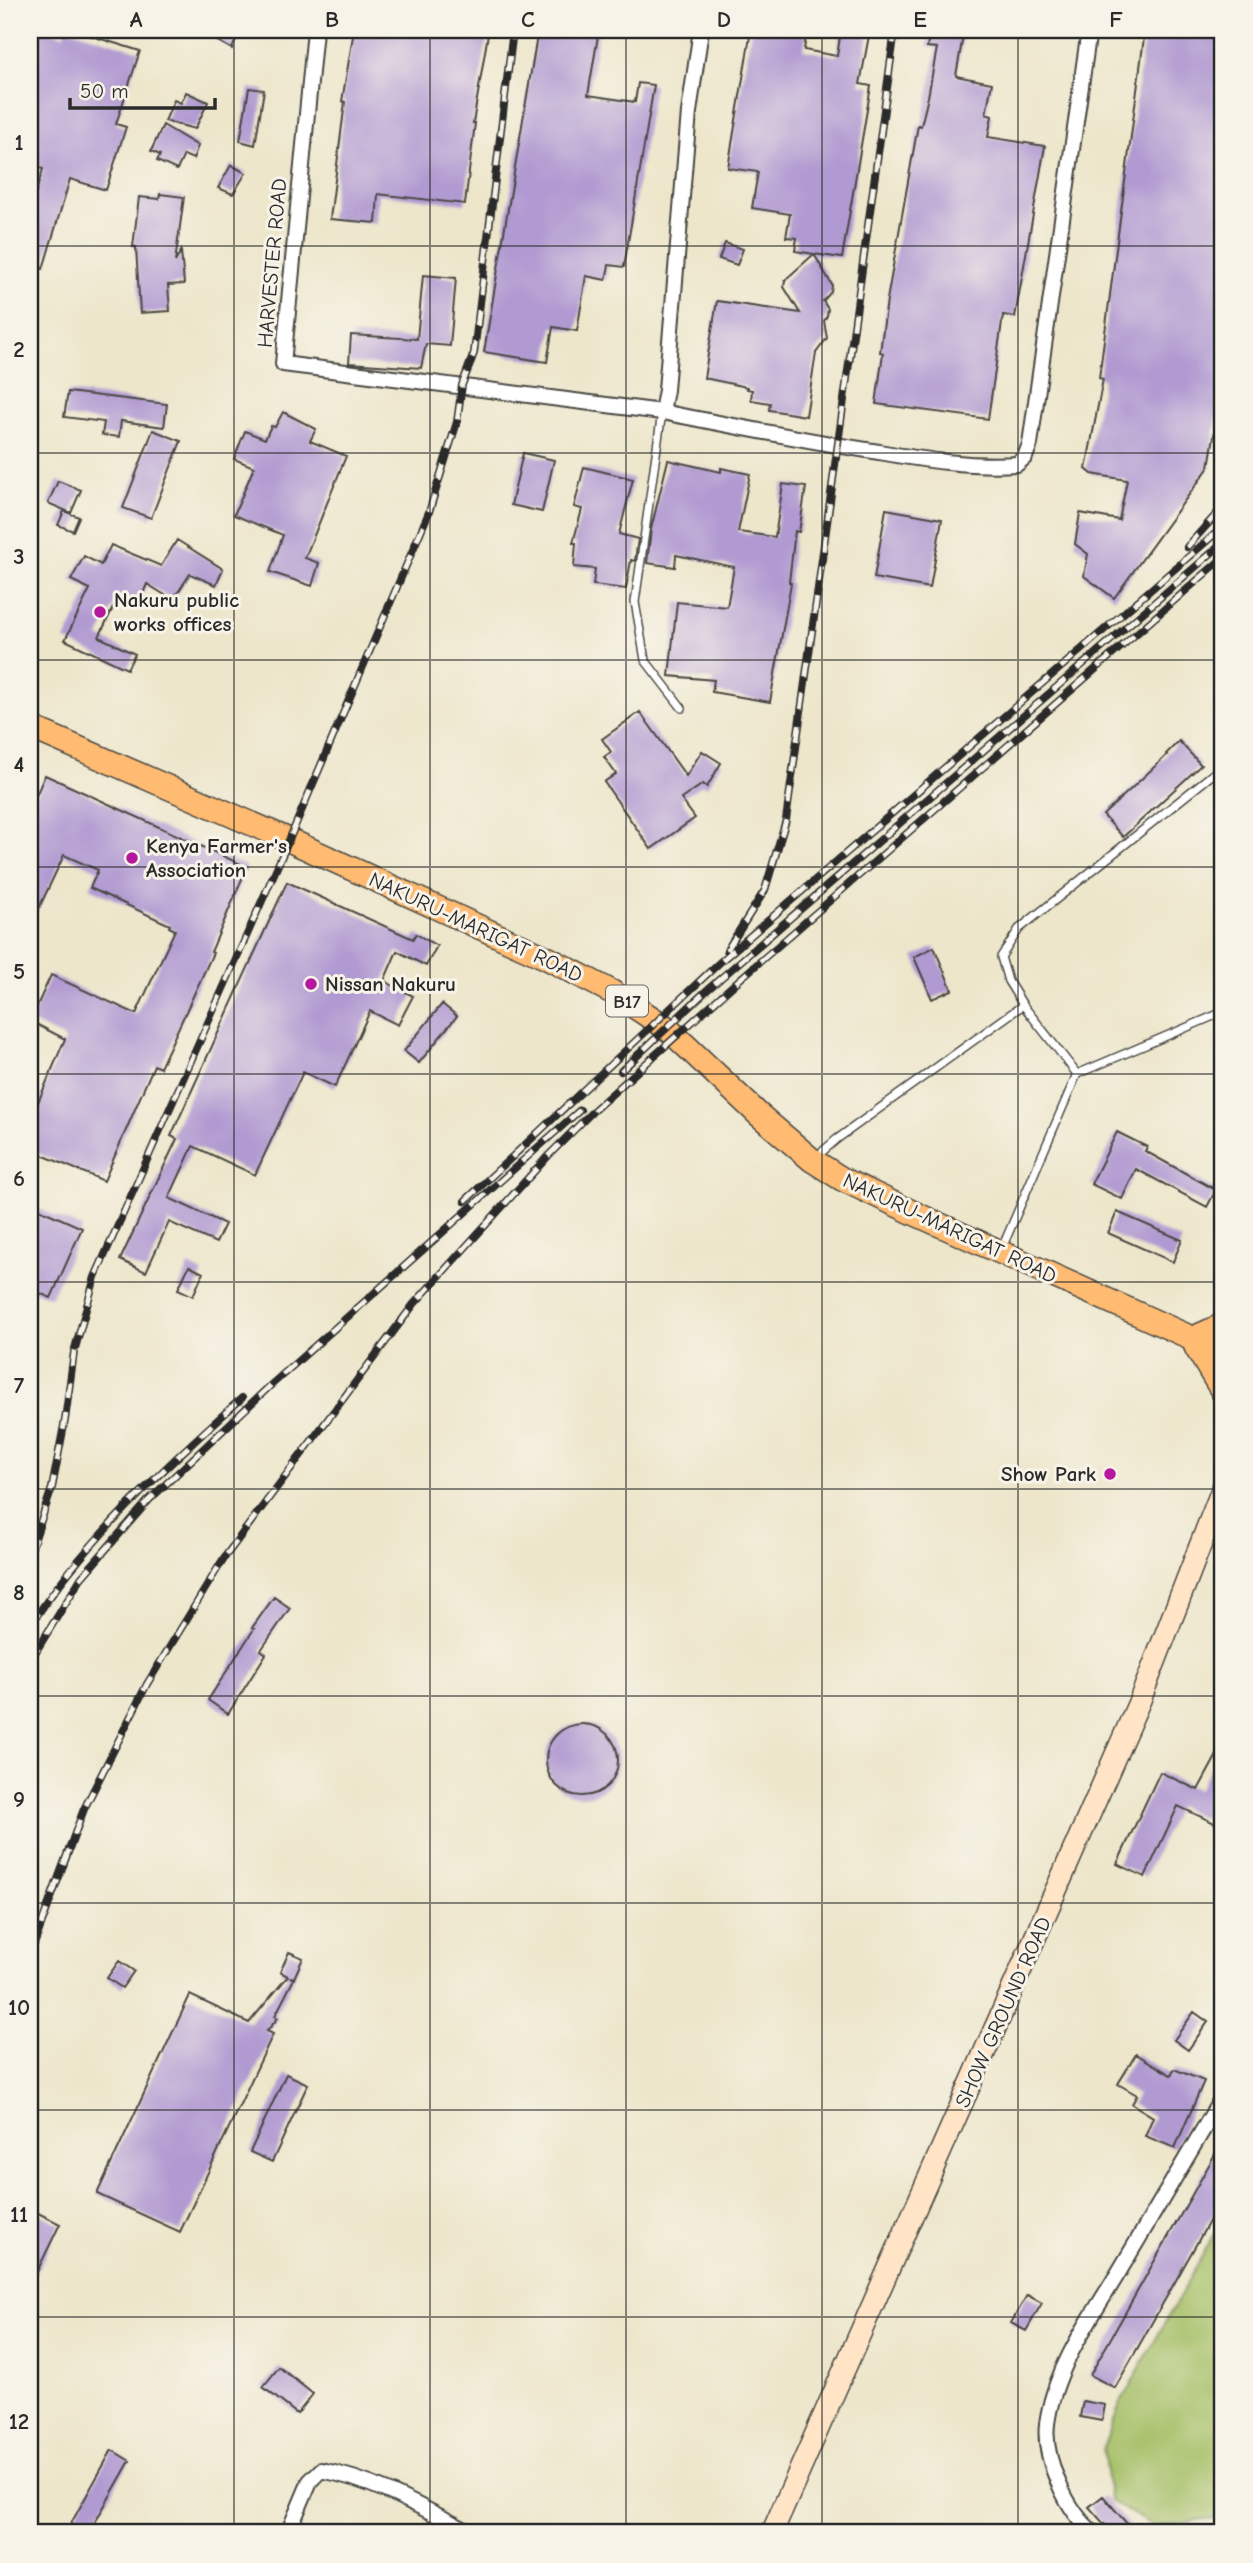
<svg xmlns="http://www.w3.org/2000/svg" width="1253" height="2563" viewBox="0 0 1253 2563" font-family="'Comic Neue',sans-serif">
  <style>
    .green { fill: #a5bf66; stroke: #687548; stroke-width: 2 }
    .building { fill: #b19ad1 }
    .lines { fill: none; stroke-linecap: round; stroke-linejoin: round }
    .service-casing { stroke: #484743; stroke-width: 10 }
    .minor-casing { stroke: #484743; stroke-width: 18 }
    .secondary-casing { stroke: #484743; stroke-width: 24 }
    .primary-casing { stroke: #484743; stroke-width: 26 }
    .service { stroke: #fff; stroke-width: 7 }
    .minor { stroke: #fff; stroke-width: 14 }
    .secondary { stroke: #ffe4c6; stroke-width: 21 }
    .primary { stroke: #ffbb71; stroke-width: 23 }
    .rail-casing { stroke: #2b2b2b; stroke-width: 8 }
    .rail { stroke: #f7f3e8; stroke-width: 5; stroke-dasharray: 16; stroke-linecap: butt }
    .grid { fill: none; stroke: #2b2b2b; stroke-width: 2; stroke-opacity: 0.55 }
    .poi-dot { fill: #b5179e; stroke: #f7f3e8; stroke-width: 2.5 }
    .labels { text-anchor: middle; stroke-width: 6; stroke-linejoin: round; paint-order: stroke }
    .shield { fill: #f7f3e8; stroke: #686764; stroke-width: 2 }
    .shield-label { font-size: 19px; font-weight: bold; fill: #2b2b2b }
    .street-label { font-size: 21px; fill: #2b2b2b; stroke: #f7f3e8 }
    .poi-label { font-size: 21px; font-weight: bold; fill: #2b2b2b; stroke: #f7f3e8; text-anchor: start }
    .neatline { fill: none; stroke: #2b2b2b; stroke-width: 2.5 }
    .grid-label { font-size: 23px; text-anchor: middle; font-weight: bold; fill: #2b2b2b }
  </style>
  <rect width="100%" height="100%" fill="#f7f3e8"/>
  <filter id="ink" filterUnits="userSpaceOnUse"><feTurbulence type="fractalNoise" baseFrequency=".0143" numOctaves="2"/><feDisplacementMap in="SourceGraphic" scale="14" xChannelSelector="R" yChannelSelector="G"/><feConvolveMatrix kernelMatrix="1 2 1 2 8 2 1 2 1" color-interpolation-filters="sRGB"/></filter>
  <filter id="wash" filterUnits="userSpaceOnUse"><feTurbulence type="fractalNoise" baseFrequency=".00686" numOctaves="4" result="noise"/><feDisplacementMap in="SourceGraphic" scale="28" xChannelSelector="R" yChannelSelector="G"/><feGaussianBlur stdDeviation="1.57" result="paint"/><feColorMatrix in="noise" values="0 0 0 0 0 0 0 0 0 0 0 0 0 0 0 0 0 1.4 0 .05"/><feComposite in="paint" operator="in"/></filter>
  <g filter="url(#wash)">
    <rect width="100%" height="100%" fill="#ede6cb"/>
    <path class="green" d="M1223 2218V2518L1154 2526 1110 2501 1103 2448 1122 2400Z"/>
    <g id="blocks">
      <path class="building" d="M37 30H47L64 35 65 30H72L140 51 116 124 126 127 106 190 70 179 43 269 30 265V211L43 169 30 165V38L34 39Z
        M198 30H240L232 49Z
        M354 30H462L488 34 473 123H475L465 204 378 194 376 223 330 219 345 102 342 101Z
        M538 30H599L588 95 635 102 638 83 654 85 624 267 609 265 606 280 586 276 577 331 553 327 547 362 484 352Z
        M751 30H807L804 50 837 56 841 30H870L860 84 871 86 842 258 814 254 832 285 831 292 823 301 828 309 827 316 824 321 827 338 816 353 806 416 769 410 770 403 751 400 752 390 747 389V387L704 378 717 301 800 313 784 287 785 280 814 254 795 251 797 238 786 237 790 214 752 208 758 172 728 168Z
        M930 30H964L956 76 992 83 986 114 992 116 988 137 1045 146 1015 317 1003 315 988 419 876 404 883 353 880 352 887 300 918 125 921 126 928 97 937 48 927 47Z
        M1145 30H1223V380L1209 467 1114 598 1084 576 1088 554 1075 544 1080 513 1119 520 1127 480 1092 474 1086 469 1103 379 1099 378Z
        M249 88 264 90 255 145 240 141Z
        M186 92 208 102 195 129 165 121 174 100 181 103Z
        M163 125 198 146 193 159 184 155 177 170 157 161 160 155 151 151Z
        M231 165 246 173 233 194 218 188Z
        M160 194 184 197 175 262 181 251 184 284 168 285 170 311 140 313 136 247H133L139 197 159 199Z
        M725 243 743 249 737 265 719 259Z
        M423 275 456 278 450 346 426 344 421 368 349 363 351 335 417 339Z
        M68 392 167 404 164 427 121 421 119 437 102 435 104 422 64 417Z
        M283 412 316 429 310 441 346 456 305 558 319 563 312 586 270 572 283 535 234 515 254 467 234 459 245 431 265 439 271 426 275 427Z
        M153 430 181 441 151 518 123 508Z
        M523 453 554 460 542 512 511 505Z
        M668 460 721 472V468L750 474 738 532 775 537 783 484 806 487 799 532 795 531 789 582 791 583 770 702 712 692 714 680 669 676 677 602 727 607 734 567 676 555 675 567 647 563 651 529Z
        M584 467 633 479 619 534 638 539 635 561 631 560 626 589 593 585 595 569 574 567 576 543H573L582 509 574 507Z
        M58 481 81 490 71 513 48 503Z
        M886 509 942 519 930 588 874 578Z
        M64 511 79 517 73 531 58 525Z
        M177 540 223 569 216 585 190 574 173 600 147 584 139 603 119 595 99 637 135 654 127 669 65 640 90 589 71 580 84 556 101 565 111 545 161 566Z
        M640 712 686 776 702 751 721 763 707 787 703 784 681 799 695 818 651 849 604 782 616 774 604 757 611 752 602 739Z
        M1179 741 1201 765 1123 837 1103 815 1167 755 1166 754Z
        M45 775 247 867 211 952 213 953 160 1068 154 1065 104 1181 30 1150V1121L65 1039 30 1021 51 975 136 1014 175 930 169 927 170 925 90 888 98 870 64 855 30 927V809Z
        M287 882 413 939 416 934 437 946 426 966 397 951 384 981 413 996 398 1025 370 1011 335 1087 303 1072 255 1175 193 1146 169 1198 225 1224 216 1243 169 1222 146 1272 120 1260 177 1139 171 1136Z
        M934 947 952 990 932 999 914 957Z
        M442 1004 457 1016 419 1063 404 1051Z
        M1117 1132 1147 1147 1145 1151 1216 1190 1207 1207 1136 1169 1122 1199 1091 1184Z
        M30 1205 82 1228 51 1298 30 1289Z
        M1117 1212 1182 1240 1173 1262 1108 1233Z
        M189 1266 203 1273 193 1296 178 1289Z
        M274 1597 290 1608 261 1650 266 1654 228 1714 208 1700 254 1629 252 1628Z
        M546 1760a36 36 0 1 1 72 0a36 36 0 1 1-72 0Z
        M1223 1744V1827L1178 1806 1145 1877 1117 1864 1160 1772 1198 1790Z
        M289 1952 303 1958 294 1978 290 1977 294 1979 275 2016 278 2018 267 2031 273 2034 180 2232 97 2194 190 1995 249 2023 288 1976 280 1972Z
        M119 1961 134 1971 122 1988 107 1978Z
        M1194 2012 1208 2022 1188 2050 1174 2040Z
        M1136 2054 1171 2075 1174 2069 1204 2081 1175 2148 1145 2136 1153 2117 1132 2104 1137 2095 1118 2084Z
        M286 2074 308 2084 272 2162 250 2152Z
        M1223 2140V2197L1115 2388 1090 2375Z
        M30 2209 60 2224 30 2286Z
        M1027 2295 1042 2303 1026 2331 1011 2323Z
        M279 2367 313 2394 297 2414 263 2387Z
        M1083 2401 1105 2405 1102 2421 1080 2417Z
        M112 2450 130 2461 89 2533H80L69 2527Z
        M1103 2496 1135 2533H1112L1089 2507Z"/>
    </g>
  </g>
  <g filter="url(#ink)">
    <use href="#blocks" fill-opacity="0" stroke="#484743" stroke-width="2"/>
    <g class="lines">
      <g class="service-casing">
        <path id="service" d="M662 412 635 602 645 660 682 708
          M1023 1005 1077 1074
          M816 1157 837 1139 1023 1005 1008 981 1001 957 1019 929 1223 766
          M1002 1248 1077 1074 1223 1012"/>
      </g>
      <g class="minor-casing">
        <path id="minor" d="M315 30 283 364 662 412
          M701 30 689 112 666 390 662 412C734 426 806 441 879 452 925 460 971 467 1017 464L1025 457 1030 444 1089 30
          M288 2533 310 2481 321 2470C375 2480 423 2508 471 2533
          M1094 2533C1067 2512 1043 2459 1047 2424 1054 2368 1092 2317 1120 2270 1154 2212 1189 2154 1223 2096"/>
      </g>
      <g class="secondary-casing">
        <path id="secondary" d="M772 2533 1140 1700 1223 1487"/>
      </g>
      <g class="primary-casing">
        <path id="primary" d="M30 727 289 840 547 958 612 992 667 1028 758 1114 812 1160 842 1179 918 1215 1185 1335 1223 1362
          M1196 1337 1223 1325
          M1196 1347 1223 1392"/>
      </g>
      <use href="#service" class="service"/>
      <use href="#minor" class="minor"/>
      <use href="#secondary" class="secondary"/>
      <use href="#primary" class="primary"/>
      <g class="rail-casing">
        <path id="rail" d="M1187 547 1223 507
          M727 950 765 890 786 820 895 30
          M621 1071 706 991 1223 543
          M465 1201 719 963 1223 527
          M30 1553 52 1488 65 1420 74 1352 95 1277 289 840 429 512 457 422 462 385 474 353 513 30
          M30 1626C83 1543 168 1464 242 1398
          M30 1661 81 1578 149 1500 271 1385 580 1110
          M30 1955 84 1809 147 1684 224 1558 414 1304 549 1155 594 1110 740 979 1223 558"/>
      </g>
      <use href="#rail" class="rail"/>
    </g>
  </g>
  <path class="grid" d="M234 30V2533M430 30V2533M626 30V2533M822 30V2533M1018 30V2533M30 246H1223M30 453H1223M30 660H1223M30 867H1223M30 1074H1223M30 1282H1223M30 1489H1223M30 1696H1223M30 1903H1223M30 2110H1223M30 2317H1223"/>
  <g class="poi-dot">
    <circle cx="100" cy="612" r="7"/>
    <circle cx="132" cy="858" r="7"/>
    <circle cx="311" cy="984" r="7"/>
    <circle cx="1110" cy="1474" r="7"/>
  </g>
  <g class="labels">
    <rect class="shield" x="606" y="985.5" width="42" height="31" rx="5"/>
    <g class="shield-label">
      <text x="627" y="1008">B17</text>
    </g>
    <g class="street-label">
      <text transform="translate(272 263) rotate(-85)" y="7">HARVESTER ROAD</text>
      <text transform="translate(476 927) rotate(25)" y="7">NAKURU-MARIGAT ROAD</text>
      <text transform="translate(950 1228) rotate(25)" y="7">NAKURU-MARIGAT ROAD</text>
      <text transform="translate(1003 2012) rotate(-66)" y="7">SHOW GROUND ROAD</text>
    </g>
    <g class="poi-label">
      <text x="114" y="607">Nakuru public<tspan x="114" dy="24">works offices</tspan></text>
      <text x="146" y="853">Kenya Farmer's<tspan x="146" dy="24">Association</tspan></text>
      <text x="325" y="991">Nissan Nakuru</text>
      <text x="1096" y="1481" text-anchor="end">Show Park</text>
    </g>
  </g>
  <rect width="1253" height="2563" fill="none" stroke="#f7f3e8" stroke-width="77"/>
  <path d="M70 98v10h145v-10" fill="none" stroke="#2b2b2b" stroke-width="3.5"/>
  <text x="80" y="98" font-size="21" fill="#2b2b2b" stroke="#f7f3e8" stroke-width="5" paint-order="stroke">50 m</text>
  <rect x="38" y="38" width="1176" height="2486" class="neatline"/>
  <g class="grid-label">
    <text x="136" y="27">A</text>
    <text x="332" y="27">B</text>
    <text x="528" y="27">C</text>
    <text x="724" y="27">D</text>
    <text x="920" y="27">E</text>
    <text x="1116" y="27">F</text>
    <text x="19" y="150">1</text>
    <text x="19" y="357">2</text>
    <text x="19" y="564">3</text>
    <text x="19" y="772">4</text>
    <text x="19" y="979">5</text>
    <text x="19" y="1186">6</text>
    <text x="19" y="1393">7</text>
    <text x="19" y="1600">8</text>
    <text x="19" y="1807">9</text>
    <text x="19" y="2015">10</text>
    <text x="19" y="2222">11</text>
    <text x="19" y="2429">12</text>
  </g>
</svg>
